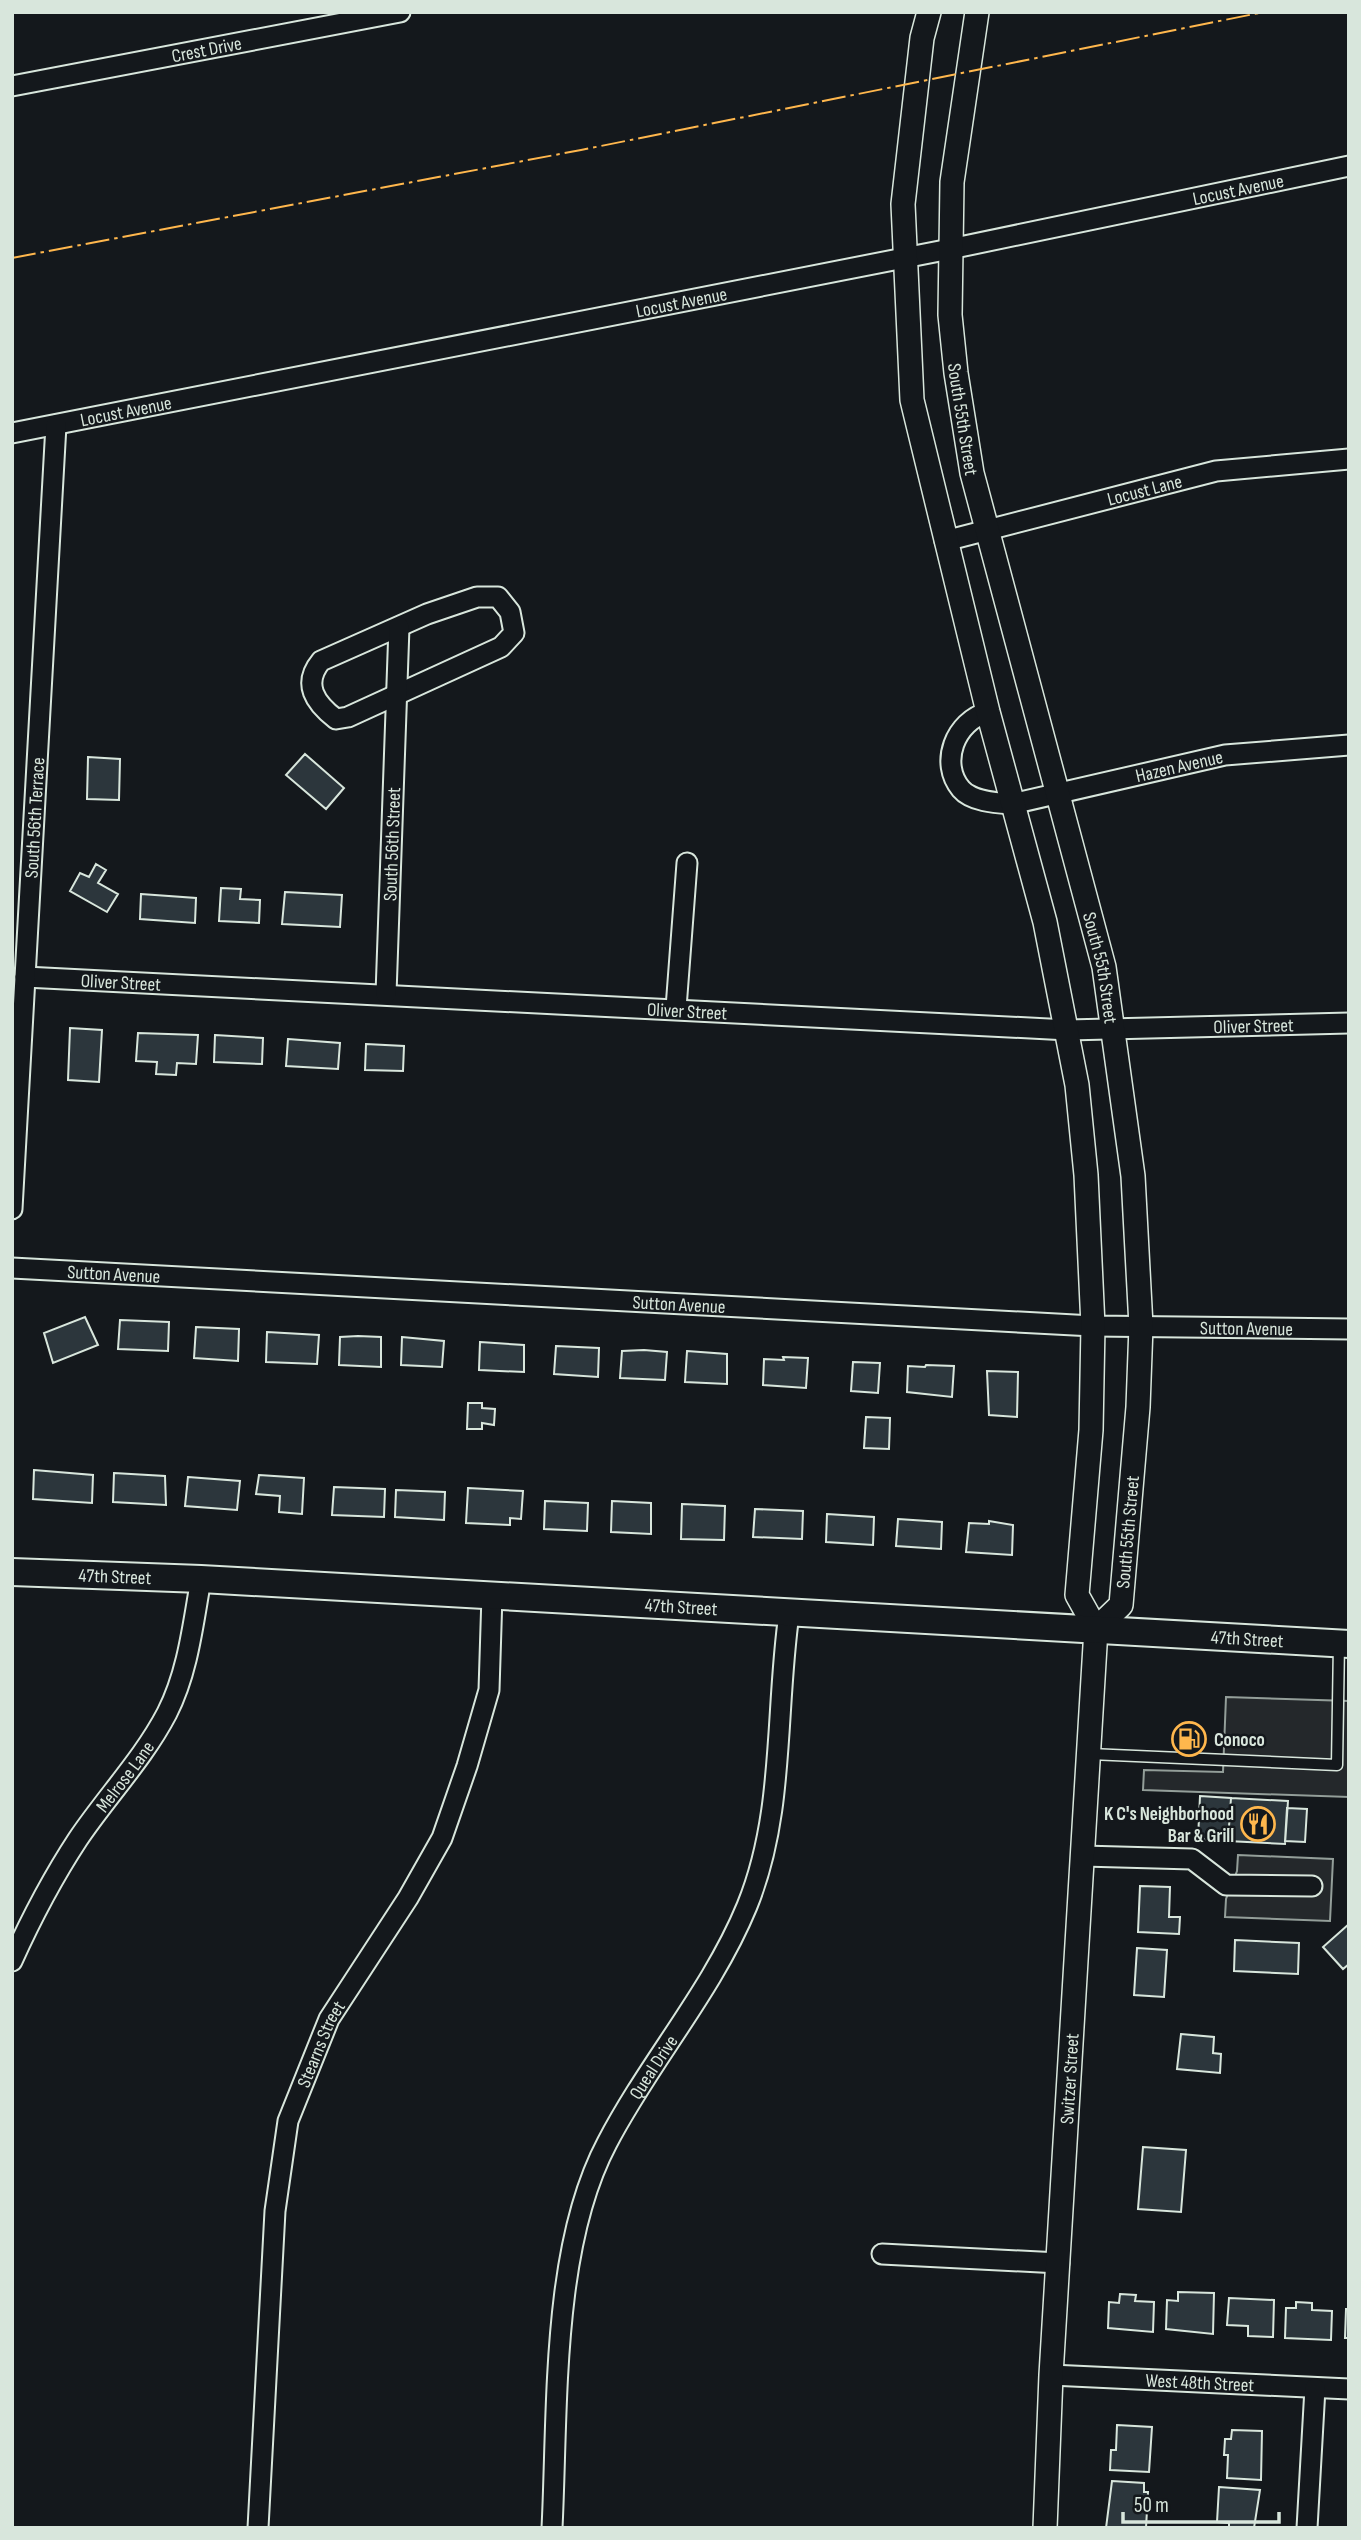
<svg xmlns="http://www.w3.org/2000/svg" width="1361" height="2540" viewBox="0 0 1361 2540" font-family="'Sofia Sans Condensed',sans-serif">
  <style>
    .parking { fill: #24282b; stroke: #939e99; stroke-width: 2 }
    .building { fill: #2c363c; stroke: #d8e6dc; stroke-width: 2 }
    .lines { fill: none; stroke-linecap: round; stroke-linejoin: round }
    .service-casing { stroke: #d8e6dc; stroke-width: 13 }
    .minor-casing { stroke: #d8e6dc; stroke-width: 23 }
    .tertiary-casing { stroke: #d8e6dc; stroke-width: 26 }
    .secondary-casing { stroke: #d8e6dc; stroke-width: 30 }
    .service { stroke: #14181c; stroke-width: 10 }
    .minor { stroke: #14181c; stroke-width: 19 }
    .tertiary { stroke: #14181c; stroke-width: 23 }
    .secondary { stroke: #14181c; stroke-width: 26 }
    .power { stroke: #ffb74d; stroke-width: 2; stroke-dasharray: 24 5 3.5 5; stroke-linecap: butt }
    .labels { text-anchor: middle; stroke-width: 5; stroke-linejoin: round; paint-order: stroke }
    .street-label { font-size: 19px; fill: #d8e6dc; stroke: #14181c }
    .poi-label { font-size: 19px; font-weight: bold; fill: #d8e6dc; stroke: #14181c; text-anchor: start }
  </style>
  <rect width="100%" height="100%" fill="#14181c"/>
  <path class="parking" d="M1226 1697 1349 1701V1797L1143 1790 1144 1770 1223 1772Z
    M1238 1855 1333 1859 1330 1921 1225 1917 1226 1899 1237 1871Z"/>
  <path class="building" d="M305 754 344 788 326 809 286 775Z
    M88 757 120 759 119 800 87 799Z
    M96 864 106 870 98 883 118 894 107 912 70 891 80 873 89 877Z
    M221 888 241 889 240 899 260 900 259 923 219 921Z
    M285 892 342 895 340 927 282 924Z
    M141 894 196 898 195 923 140 919Z
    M70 1028 102 1030 99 1082 68 1080Z
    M138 1033 198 1035 196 1064 177 1063 176 1075 156 1074 157 1062 136 1061Z
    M215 1035 263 1038 262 1064 214 1062Z
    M288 1039 340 1043 338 1069 286 1066Z
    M366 1044 404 1046 403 1071 365 1070Z
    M85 1317 98 1345 53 1363 44 1333Z
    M120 1320 169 1322 168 1351 118 1349Z
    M196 1327 239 1329 238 1361 194 1358Z
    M267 1332 319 1335 317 1364 266 1362Z
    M358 1336 381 1337V1367L339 1365 340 1337Z
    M402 1337 444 1341 442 1367 401 1365Z
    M480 1342 524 1345V1372L479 1370Z
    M556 1346 599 1348 598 1377 554 1374Z
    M644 1350 667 1352 665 1380 620 1378 622 1351Z
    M687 1351 727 1354V1384L685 1382Z
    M783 1357 808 1358 806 1388 763 1385 764 1359 784 1360Z
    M853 1362 880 1363 878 1393 851 1391Z
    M926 1365 954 1366 952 1397 907 1392 908 1366 925 1367Z
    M987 1371 1018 1372 1017 1417 989 1415Z
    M468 1403H482V1408L495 1409 494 1425 482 1423V1429H467Z
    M866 1417 890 1418 889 1449 864 1448Z
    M34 1470 93 1475 92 1503 33 1499Z
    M114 1473 165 1476 166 1505 113 1502Z
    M259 1475 304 1478 302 1514 279 1512 280 1496 256 1494Z
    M188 1477 240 1481 237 1510 185 1506Z
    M334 1487 385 1489 384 1517 332 1515Z
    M468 1488 523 1491 521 1519 510 1518V1525L466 1523Z
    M396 1490 445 1492 444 1520 395 1517Z
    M545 1501 588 1503 587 1531 544 1529Z
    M612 1501 651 1503V1534L611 1532Z
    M682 1504 725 1506 724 1540 681 1539Z
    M755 1509 803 1511 802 1539 753 1537Z
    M827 1514 874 1517 873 1545 826 1542Z
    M898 1519 942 1522 941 1549 896 1546Z
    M989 1521 1013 1525 1012 1555 966 1552 969 1523 989 1524Z
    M1200 1796 1231 1798 1228 1841 1198 1839Z
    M1231 1798 1288 1801 1285 1844 1228 1841Z
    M1287 1808 1307 1809 1305 1842 1285 1841Z
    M1140 1886 1170 1887 1169 1917H1180L1179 1934 1138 1932Z
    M1349 1924V1964L1343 1969 1323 1947Z
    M1235 1940 1299 1943 1298 1974 1234 1971Z
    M1137 1948 1167 1950 1164 1997 1134 1995Z
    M1181 2034 1214 2037 1213 2053 1221 2054 1220 2073 1177 2069Z
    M1143 2147 1186 2150 1181 2212 1138 2209Z
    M1178 2292 1214 2293 1213 2334 1166 2329 1167 2300 1178 2301Z
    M1120 2294 1136 2295 1135 2301 1154 2302 1153 2332 1108 2328 1109 2302 1119 2303Z
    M1229 2298 1274 2300 1273 2337 1248 2336V2326L1227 2325Z
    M1296 2302 1312 2303V2310L1332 2311 1331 2340 1285 2338 1286 2308H1296Z
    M1346 2309H1349V2338H1345Z
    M1117 2425 1152 2427 1149 2472 1110 2470 1111 2450H1116Z
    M1232 2430 1262 2431 1261 2480 1227 2478 1228 2455H1224L1225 2439H1231Z
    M1112 2481 1144 2483V2492H1148L1146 2528H1106Z
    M1219 2487 1260 2490 1254 2528H1229V2523L1217 2522Z"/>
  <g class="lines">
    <g class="service-casing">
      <path id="service" d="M1090 1754 1337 1765 1339 1643"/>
    </g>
    <g class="minor-casing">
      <g id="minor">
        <path id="s1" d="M12 86 400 12"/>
        <path id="s2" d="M12 433 950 249 1349 166"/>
        <path id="s3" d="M945 541 1216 471 1349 459"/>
        <path d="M477 597H498L510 612 514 633 501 647 348 717 336 719C315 703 302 684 321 661L427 614Z"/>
        <path id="s4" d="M988 712C955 721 939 763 961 789 972 802 998 803 1012 804L1225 755 1349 745"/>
        <path id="s5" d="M25 977 1068 1030 1349 1023"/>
        <path id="s6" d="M386 994 399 627"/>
        <path d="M676 1008 687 863"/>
        <path id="s7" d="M12 1209 56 425"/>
        <path id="s8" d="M12 1268 1093 1326 1349 1329"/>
        <path d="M1083 1856 1192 1859 1226 1885 1312 1886"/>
        <path id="s9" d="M12 1961C31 1919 53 1877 78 1839 107 1796 143 1759 167 1713 188 1672 193 1624 201 1579"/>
        <path d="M882 2254 1059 2263"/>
        <path id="s10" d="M1051 2375 1349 2389"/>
        <path id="s11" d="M258 2528 275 2211 288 2121 329 2019 408 1898 442 1838 467 1766 489 1690 492 1595"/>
        <path id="s12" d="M552 2528C558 2410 551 2248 607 2143 649 2062 712 1991 747 1906 785 1813 775 1712 789 1614"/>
        <path d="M1307 2528 1315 2388"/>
      </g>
    </g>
    <g class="tertiary-casing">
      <g id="tertiary">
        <path d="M929 12 922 38 903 204 912 400 988 712 1045 922 1077 1085 1086 1175 1093 1326 1091 1430 1077 1595 1096 1629"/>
        <path id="s13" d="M977 12 952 182 950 315 956 373 972 473 1104 967 1133 1176 1141 1326 1138 1407 1121 1605 1096 1629"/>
        <path id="s14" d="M1045 2528 1051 2375 1096 1629"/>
      </g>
    </g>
    <g class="secondary-casing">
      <g id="secondary">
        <path id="s15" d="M12 1572 201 1579 1349 1644"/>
      </g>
    </g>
    <use href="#service" class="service"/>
    <use href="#minor" class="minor"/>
    <use href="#tertiary" class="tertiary"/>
    <use href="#secondary" class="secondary"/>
    <path class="power" d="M12 258 581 150 1264 12"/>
  </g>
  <defs>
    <g id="fuel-ring" transform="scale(1.75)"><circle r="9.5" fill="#14181c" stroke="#ffb74d" stroke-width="1.5"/><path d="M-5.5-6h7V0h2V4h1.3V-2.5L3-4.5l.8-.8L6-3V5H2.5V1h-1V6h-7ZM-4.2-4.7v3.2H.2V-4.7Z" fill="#ffb74d"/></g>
    <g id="restaurant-ring" transform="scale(1.75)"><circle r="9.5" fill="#14181c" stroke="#ffb74d" stroke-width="1.5"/><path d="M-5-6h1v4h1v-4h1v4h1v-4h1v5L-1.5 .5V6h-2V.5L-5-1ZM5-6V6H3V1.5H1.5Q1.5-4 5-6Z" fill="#ffb74d"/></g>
  </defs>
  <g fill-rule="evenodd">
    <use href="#fuel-ring" x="1189" y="1739"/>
    <use href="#restaurant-ring" x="1258" y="1824"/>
  </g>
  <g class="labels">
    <g class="street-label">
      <text dy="7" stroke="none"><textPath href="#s1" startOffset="198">Crest Drive</textPath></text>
      <text dy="7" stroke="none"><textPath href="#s2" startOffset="1250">Locust Avenue</textPath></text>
      <text dy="7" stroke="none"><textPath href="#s2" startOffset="682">Locust Avenue</textPath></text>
      <text dy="7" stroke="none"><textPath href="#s2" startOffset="116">Locust Avenue</textPath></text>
      <text dy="7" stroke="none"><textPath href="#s13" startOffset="410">South 55th Street</textPath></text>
      <text dy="7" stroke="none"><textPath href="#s3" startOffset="206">Locust Lane</textPath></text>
      <text dy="7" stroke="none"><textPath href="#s4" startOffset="322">Hazen Avenue</textPath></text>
      <text dy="7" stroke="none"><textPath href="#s7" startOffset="392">South 56th Terrace</textPath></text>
      <text dy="7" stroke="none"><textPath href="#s6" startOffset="150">South 56th Street</textPath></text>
      <text dy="7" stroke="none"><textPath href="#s13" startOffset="976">South 55th Street</textPath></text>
      <text dy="7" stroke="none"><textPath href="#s5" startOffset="96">Oliver Street</textPath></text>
      <text dy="7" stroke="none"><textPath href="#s5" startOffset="663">Oliver Street</textPath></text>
      <text dy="7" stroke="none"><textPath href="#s5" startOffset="1230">Oliver Street</textPath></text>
      <text dy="7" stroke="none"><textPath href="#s8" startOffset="102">Sutton Avenue</textPath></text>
      <text dy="7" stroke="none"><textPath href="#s8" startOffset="668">Sutton Avenue</textPath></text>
      <text dy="7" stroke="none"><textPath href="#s8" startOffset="1236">Sutton Avenue</textPath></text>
      <text transform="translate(1127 1532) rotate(-85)" y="7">South 55th Street</text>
      <text dy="7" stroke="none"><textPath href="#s15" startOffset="103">47th Street</textPath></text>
      <text dy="7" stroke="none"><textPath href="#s15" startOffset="670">47th Street</textPath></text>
      <text dy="7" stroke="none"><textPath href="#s15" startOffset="1237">47th Street</textPath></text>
      <text dy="7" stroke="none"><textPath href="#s9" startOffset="217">Melrose Lane</textPath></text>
      <text dy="7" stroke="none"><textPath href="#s11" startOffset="492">Stearns Street</textPath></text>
      <text dy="7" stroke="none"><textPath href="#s12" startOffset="481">Queal Drive</textPath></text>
      <text dy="7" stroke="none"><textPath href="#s14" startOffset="450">Switzer Street</textPath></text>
      <text dy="7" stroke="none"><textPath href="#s10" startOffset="149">West 48th Street</textPath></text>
    </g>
    <g class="poi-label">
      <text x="1214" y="1746">Conoco</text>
      <text x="1234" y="1820" text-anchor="end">K C's Neighborhood<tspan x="1234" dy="22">Bar &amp; Grill</tspan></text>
    </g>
  </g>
  <rect width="1361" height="2540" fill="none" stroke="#d8e6dc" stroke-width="28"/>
  <path d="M1123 2512v10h156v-10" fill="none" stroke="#d8e6dc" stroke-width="3.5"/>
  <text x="1134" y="2512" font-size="21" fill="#d8e6dc" stroke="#14181c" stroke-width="5" paint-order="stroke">50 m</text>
</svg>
